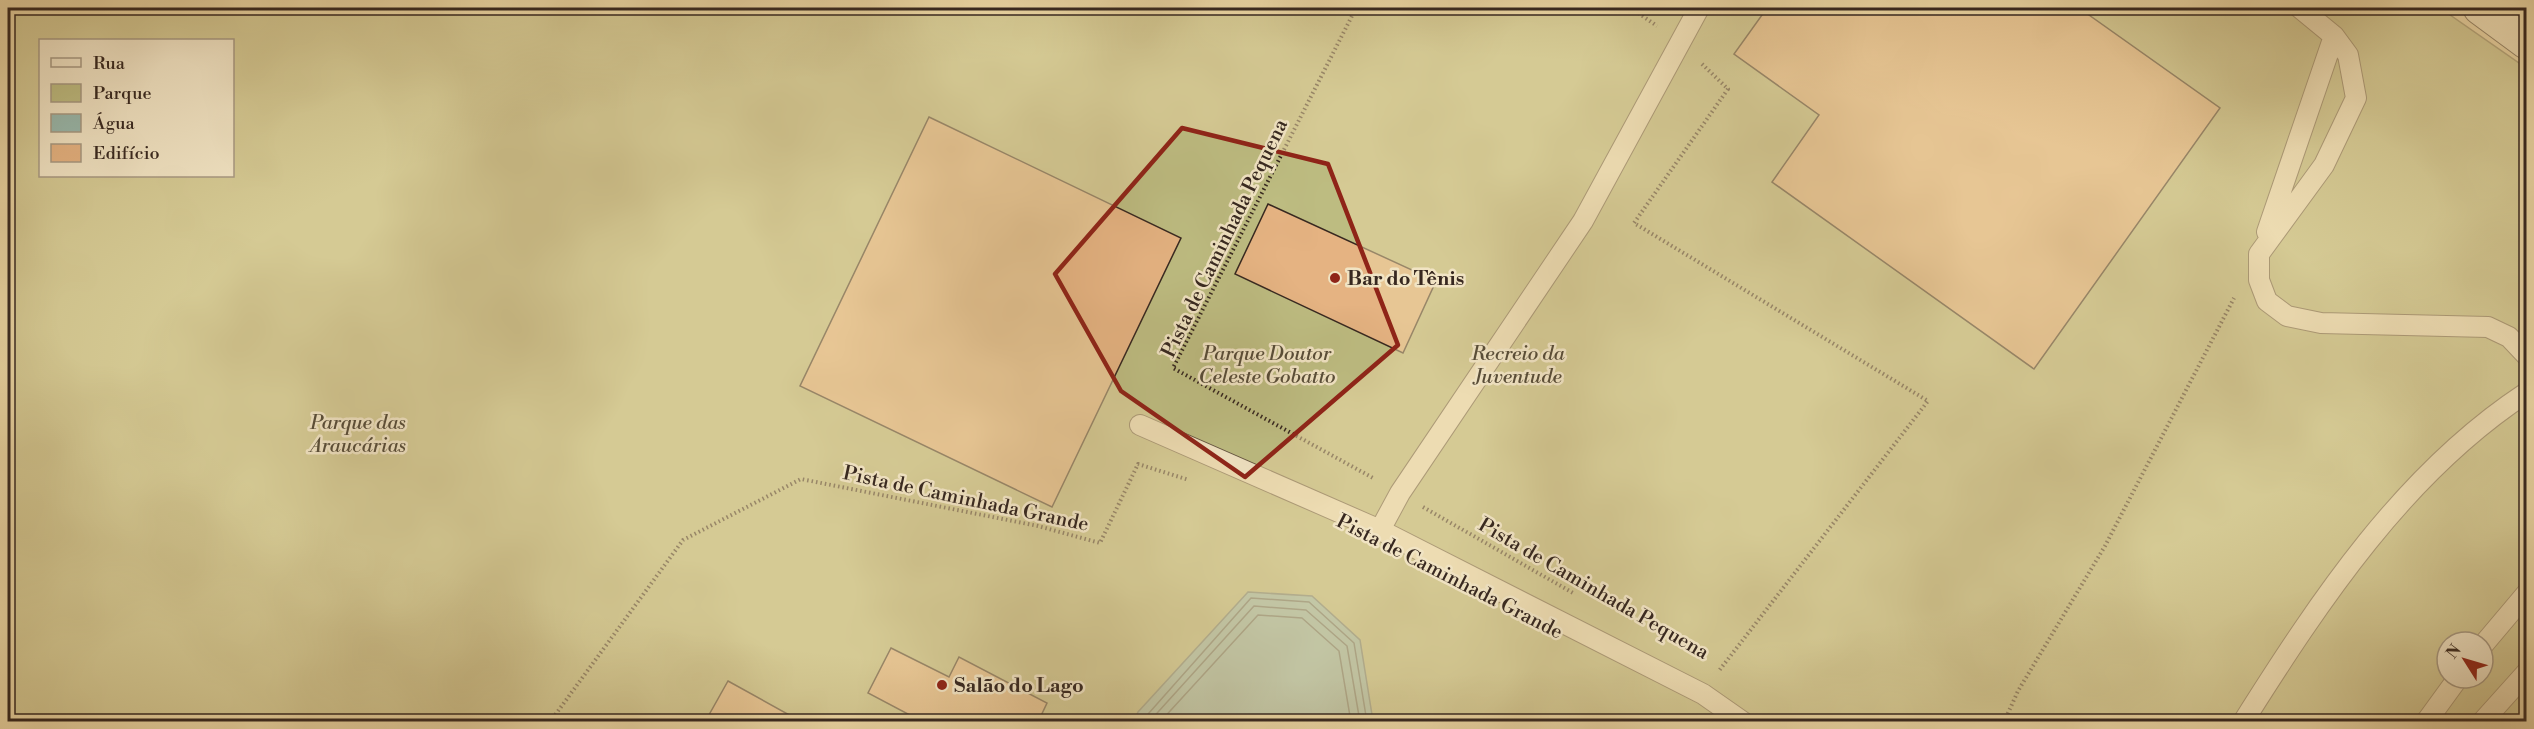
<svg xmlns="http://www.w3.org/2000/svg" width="2534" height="729" viewBox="0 0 2534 729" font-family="'Libre Bodoni',serif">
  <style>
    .green { fill: #bdbc81; stroke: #7a7250; stroke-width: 1.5; fill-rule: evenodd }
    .water { fill: #98b8ac; stroke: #717e74; stroke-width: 1.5 }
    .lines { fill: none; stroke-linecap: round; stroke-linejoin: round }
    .shore { stroke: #687066; stroke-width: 1.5 }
    .building { fill: #e5b382; stroke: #372820; stroke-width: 1.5 }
    .lane-casing { stroke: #645441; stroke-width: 22 }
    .secondary-casing { stroke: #372820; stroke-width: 35 }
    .path { stroke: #372820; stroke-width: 4; stroke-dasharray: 1.5 3; stroke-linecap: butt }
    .lane { stroke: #f1e4c4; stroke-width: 20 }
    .secondary { stroke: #f1e4c4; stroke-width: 33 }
    .marked { fill: none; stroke: #8f2418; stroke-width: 4.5; stroke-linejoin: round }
    .poi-dot { fill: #8f2418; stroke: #f1e4c4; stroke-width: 2 }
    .labels { text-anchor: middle; stroke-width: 5; stroke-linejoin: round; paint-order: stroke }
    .street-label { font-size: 20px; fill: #372820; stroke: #f1e4c4 }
    .poi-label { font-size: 20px; font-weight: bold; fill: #372820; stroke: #f1e4c4; text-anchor: start }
    .park-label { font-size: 20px; font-style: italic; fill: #584d38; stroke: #f1e4c4 }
  </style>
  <rect width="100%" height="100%" fill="#ead6a4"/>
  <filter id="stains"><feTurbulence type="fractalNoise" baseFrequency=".00333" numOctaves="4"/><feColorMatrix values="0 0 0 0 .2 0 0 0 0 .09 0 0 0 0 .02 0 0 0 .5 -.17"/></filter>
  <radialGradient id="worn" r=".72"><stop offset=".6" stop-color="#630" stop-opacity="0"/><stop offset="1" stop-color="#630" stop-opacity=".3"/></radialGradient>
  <path class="green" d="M8 8H2440L2526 68V721H8ZM40 40H232V176H40ZM2447 642H2483V678H2447Z"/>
  <path class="water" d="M1248 592 1312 596 1360 640 1373 721H1134L1138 712Z"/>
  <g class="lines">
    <path class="shore" d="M1141 722 1251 598 1309 602 1354 643 1367 722
      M1149 722 1254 606 1306 610 1347 646 1360 722
      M1160 722 1258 615 1302 618 1339 651 1351 722"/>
  </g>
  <path class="building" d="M1767 8H2079L2220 108 2034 369 1772 182 1819 115 1734 54Z
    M929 117 1181 238 1052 507 800 386Z
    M1268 204 1436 281 1403 353 1235 274Z
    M891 648 949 677 959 657 1047 703 1038 722H923L868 693Z
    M728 681 802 722H705Z"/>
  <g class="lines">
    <g class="lane-casing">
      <path id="lane" d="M2300 8 2334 36 2348 55 2356 98 2324 165 2259 254V280L2267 301 2287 316 2321 323 2488 327 2509 337 2526 355
        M2267 232 2334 36
        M1140 425 1380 530 1703 694 1743 722
        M1380 530 1400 493 1583 221 1699 8
        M2483 645 2526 594
        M2243 722C2320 600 2404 473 2526 393
        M2426 722 2458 678
        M2482 722 2526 673"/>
    </g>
    <g class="secondary-casing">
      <path id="secondary" d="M2480 8 2526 42"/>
    </g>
    <path class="path" d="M1356 8 1173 368 1375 479
      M1631 8 1657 26
      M1702 64 1728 89 1634 223 1928 401 1718 672
      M1423 507 1573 593
      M550 722 683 540 801 479 1038 526 1100 543 1138 464 1189 480
      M2004 722 2018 691 2105 546 2234 298"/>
    <use href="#lane" class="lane"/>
    <use href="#secondary" class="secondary"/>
  </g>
  <path d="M0 0H2534V729H0ZM1182 128 1328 164 1398 345 1245 477 1121 391 1055 274Z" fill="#ead6a4" fill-opacity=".55" fill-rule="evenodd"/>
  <path class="marked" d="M1182 128 1328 164 1398 345 1245 477 1121 391 1055 274Z"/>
  <g class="poi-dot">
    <circle cx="1335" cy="278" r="6"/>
    <circle cx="942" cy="685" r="6"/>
  </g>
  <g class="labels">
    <g class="street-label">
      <text transform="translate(1224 238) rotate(-64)" y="7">Pista de Caminhada Pequena</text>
      <text transform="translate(966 498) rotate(12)" y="7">Pista de Caminhada Grande</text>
      <text transform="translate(1450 576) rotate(27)" y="7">Pista de Caminhada Grande</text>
      <text transform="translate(1594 588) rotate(30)" y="7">Pista de Caminhada Pequena</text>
    </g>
    <g class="poi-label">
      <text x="1347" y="285">Bar do Tênis</text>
      <text x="954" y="692">Salão do Lago</text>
    </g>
    <g class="park-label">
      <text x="1267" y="360">Parque Doutor<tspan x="1267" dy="23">Celeste Gobatto</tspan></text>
      <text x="1518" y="360">Recreio da<tspan x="1518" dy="23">Juventude</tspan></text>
      <text x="358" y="429">Parque das<tspan x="358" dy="23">Araucárias</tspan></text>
    </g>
  </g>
  <rect width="2534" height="729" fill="none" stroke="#ead6a4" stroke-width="30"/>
  <rect x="9" y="9" width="2516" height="711" fill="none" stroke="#372820" stroke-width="3"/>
  <rect x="15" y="15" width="2504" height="699" fill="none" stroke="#372820" stroke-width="1.5"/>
  <rect x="39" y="39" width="195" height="138" fill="#f1e4c4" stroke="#a79982" stroke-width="1.5"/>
  <rect x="51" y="58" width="30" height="9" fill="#f1e4c4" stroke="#a79982" stroke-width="1.5"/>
  <text x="93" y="69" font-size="18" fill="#372820">Rua</text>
  <rect x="51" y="84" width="30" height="18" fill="#bdbc81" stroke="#a79982" stroke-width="1.5"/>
  <text x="93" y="99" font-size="18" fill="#372820">Parque</text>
  <rect x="51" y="114" width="30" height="18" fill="#98b8ac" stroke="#a79982" stroke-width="1.5"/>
  <text x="93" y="129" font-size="18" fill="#372820">Água</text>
  <rect x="51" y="144" width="30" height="18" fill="#e5b382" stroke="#a79982" stroke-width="1.5"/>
  <text x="93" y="159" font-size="18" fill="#372820">Edifício</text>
  <g transform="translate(2465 660) rotate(307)"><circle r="28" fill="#f1e4c4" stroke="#a79982" stroke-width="1.5"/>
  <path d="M0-4.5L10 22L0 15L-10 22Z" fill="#8f2418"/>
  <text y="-9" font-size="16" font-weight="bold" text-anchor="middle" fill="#372820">N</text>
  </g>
  <rect width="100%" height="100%" filter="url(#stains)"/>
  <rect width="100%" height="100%" fill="url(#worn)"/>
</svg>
